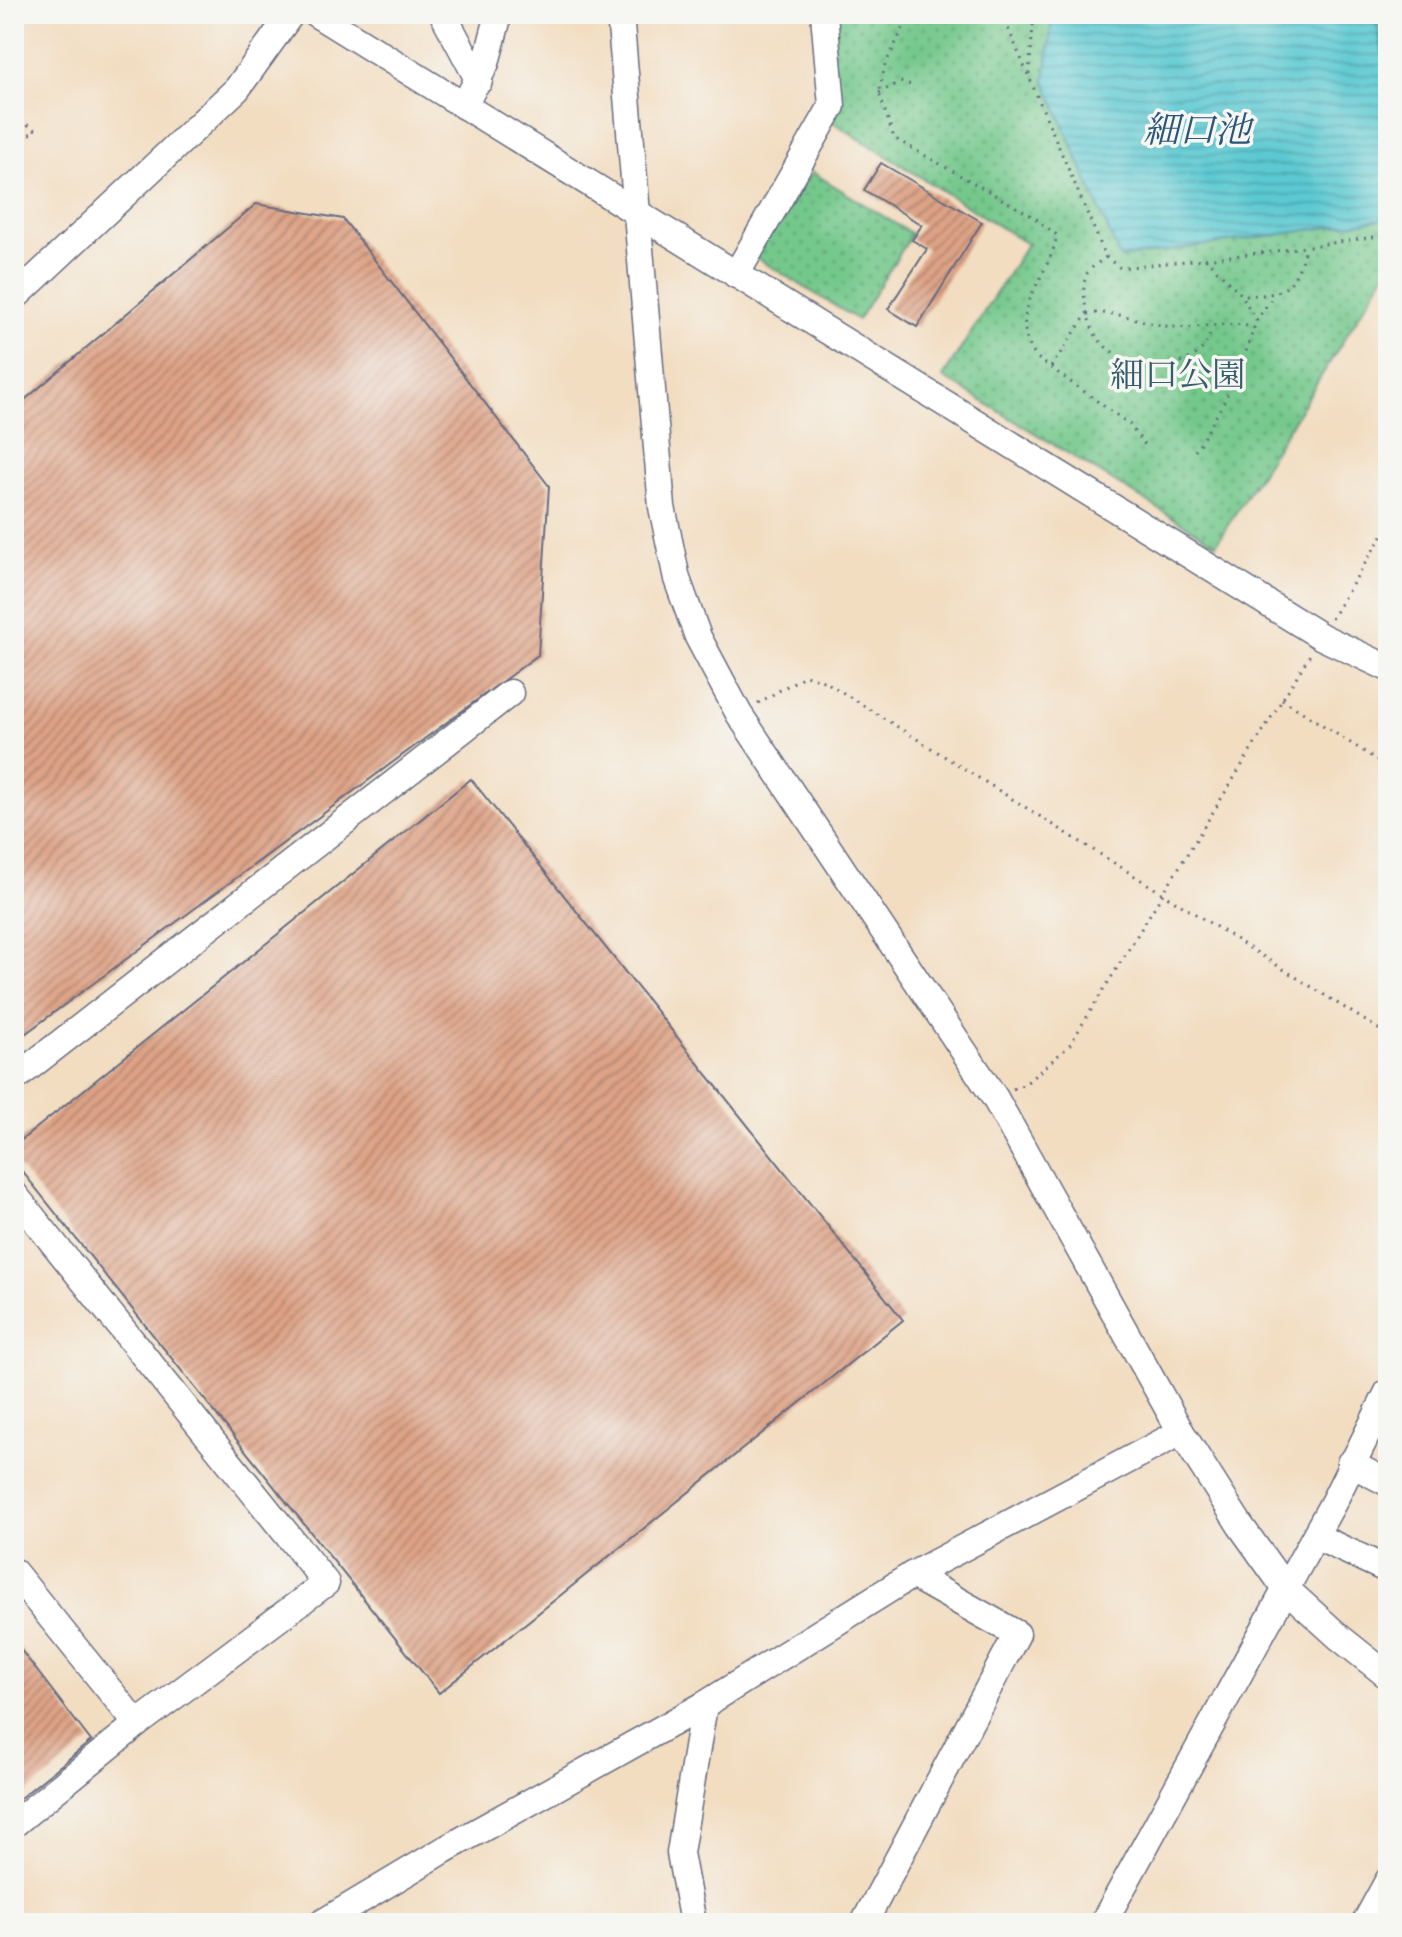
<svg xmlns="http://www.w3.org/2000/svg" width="1402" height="1937" font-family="'IM FELL Double Pica','Noto Serif JP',serif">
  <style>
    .grass { fill: url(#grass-dots); stroke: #487c75; stroke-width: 2 }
    .water { fill: url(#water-rules); stroke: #3c7c98; stroke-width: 2 }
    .building { fill: url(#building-hatch) }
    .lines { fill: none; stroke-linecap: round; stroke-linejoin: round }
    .minor-casing { stroke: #666c81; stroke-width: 29 }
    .path { stroke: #666c81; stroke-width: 3; stroke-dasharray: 2 6; stroke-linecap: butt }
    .minor { stroke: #fff; stroke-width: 26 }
    .labels { text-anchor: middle; stroke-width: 7; stroke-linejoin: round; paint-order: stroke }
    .park-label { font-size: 34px; fill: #365d6c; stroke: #f6f6f2 }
    .water-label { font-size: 36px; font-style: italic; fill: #2b567b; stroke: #f6f6f2 }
  </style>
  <defs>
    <pattern id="grass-dots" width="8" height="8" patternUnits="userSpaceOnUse" patternTransform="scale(2)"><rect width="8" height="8" fill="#74c88c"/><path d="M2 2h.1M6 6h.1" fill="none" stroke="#5ea376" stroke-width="1.8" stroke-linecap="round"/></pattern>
    <pattern id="water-rules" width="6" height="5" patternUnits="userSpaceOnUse" patternTransform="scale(2)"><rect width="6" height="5" fill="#5cc9d2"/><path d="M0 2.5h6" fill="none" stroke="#4ba4ae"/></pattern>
    <pattern id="building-hatch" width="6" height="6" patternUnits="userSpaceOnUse" patternTransform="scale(2)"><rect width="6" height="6" fill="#dea386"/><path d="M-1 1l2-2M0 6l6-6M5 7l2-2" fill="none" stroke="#b38571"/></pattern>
  </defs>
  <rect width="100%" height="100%" fill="#f6f6f2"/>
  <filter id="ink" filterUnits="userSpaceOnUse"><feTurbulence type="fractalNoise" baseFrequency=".0125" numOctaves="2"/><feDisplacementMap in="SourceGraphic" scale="16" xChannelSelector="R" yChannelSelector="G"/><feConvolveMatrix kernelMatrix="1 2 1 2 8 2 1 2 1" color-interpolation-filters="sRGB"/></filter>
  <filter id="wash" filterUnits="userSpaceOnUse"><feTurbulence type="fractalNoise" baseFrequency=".006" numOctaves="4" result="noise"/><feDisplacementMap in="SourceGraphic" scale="32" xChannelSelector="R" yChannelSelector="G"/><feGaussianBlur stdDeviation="1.8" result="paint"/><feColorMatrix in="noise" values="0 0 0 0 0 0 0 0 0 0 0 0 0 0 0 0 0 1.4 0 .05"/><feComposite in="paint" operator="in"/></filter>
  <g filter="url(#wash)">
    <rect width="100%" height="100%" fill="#f2ddc1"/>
    <!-- grass -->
    <g class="grass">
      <path d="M 830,14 L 1053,14 L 1045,81 L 1121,258 L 1388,218 L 1388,269 L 1216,544 L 943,377 L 1027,244 L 831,121 Z"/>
      <path d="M 1375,14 L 1388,14 L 1388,77 Z"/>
      <path d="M 812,172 L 912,234 L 858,320 L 755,257 Z"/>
    </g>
    <!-- water -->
    <path class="water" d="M 1053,14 L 1375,14 L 1388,77 L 1388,218 L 1120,258 L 1045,81 Z"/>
    <g id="blocks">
      <!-- building -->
      <g class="building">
        <path d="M 881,163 L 982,222 L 917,327 L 888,309 L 927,249 L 912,240 L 922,225 L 864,190 Z"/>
        <path d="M 256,204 L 343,219 L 549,486 L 538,655 L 14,1042 L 14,409 Z"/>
        <path d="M 471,779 L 903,1320 L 439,1693 L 14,1161 L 14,1146 Z"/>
        <path d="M 14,1641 L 91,1741 L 14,1803 Z"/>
      </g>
    </g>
  </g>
  <g filter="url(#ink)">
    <use href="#blocks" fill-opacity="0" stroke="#666c81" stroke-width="2"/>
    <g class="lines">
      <!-- minor casing -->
      <g class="minor-casing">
        <g id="minor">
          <path d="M 316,14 L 1322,637 L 1388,668"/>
          <path d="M 443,14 L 479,81"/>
          <path d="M 620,14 L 662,507 L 677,579 L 698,637 L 739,714 L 995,1098 L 1181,1432 L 1240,1525 L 1285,1588 L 1339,1637 L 1388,1676"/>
          <path d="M 464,106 L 486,63 L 499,14"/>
          <path d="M 736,275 L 832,106 L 824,14"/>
          <path d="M 14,298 L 237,89 L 291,14"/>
          <path d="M 14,1079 L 510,693"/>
          <path d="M 14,1194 L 326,1583 L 137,1724 L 14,1824"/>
          <path d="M 1350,1463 L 1388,1483"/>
          <path d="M 1315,1536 L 1388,1570"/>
          <path d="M 14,1572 L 137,1724"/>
          <path d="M 322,1923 L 444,1850 L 704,1705 L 912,1575 L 1181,1432"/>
          <path d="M 693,1923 L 680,1853 L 704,1705"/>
          <path d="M 864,1923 L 1017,1634 L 912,1575"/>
          <path d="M 1103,1923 L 1334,1501 L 1388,1392"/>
          <path d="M 1365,1923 L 1388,1881"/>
        </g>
      </g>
      <!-- path -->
      <g class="path">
        <path d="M 900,14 L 903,26"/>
        <path d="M 910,14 L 885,65 L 879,93 L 894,138 L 1032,216 L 1057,235 C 1049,281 1004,310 1036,357 L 1129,424 L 1145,445"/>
        <path d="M 1002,14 L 1106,257 L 1120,268 L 1269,252 L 1388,235"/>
        <path d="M 1029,74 L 1034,14"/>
        <path d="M 879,93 L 900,82 L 912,85"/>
        <path d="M 14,116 L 36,130 L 14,145"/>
        <path d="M 1106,257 C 1101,261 1091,267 1088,272 C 1082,281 1084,293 1085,303 C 1087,315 1092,333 1101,342 C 1128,373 1205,377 1211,328"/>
        <path d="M 1205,258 L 1242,295 C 1284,297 1295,289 1305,248"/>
        <path d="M 1256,321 L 1272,298"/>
        <path d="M 1051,367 L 1087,314 C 1118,309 1143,324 1173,327 C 1199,330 1231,319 1254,328"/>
        <path d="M 1171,379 L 1172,364"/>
        <path d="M 1195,451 C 1221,411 1243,367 1256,321 L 1242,295"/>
        <path d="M 1331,619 L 1388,526"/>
        <path d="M 1282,699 L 1388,767"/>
        <path d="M 758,703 L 806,675 L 826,682 L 1388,1035"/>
        <path d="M 1013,1089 L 1025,1084 L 1069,1046 L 1311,653"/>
      </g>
      <!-- minor -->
      <use href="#minor" class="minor"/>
    </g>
  </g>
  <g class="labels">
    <!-- park labels -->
    <g class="park-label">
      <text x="1178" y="386">細口公園</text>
    </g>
    <!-- water labels -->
    <g class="water-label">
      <text x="1197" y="142">細口池</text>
    </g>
  </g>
  <!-- margin -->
  <rect width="1402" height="1937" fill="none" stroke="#f6f6f2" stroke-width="48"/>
</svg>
